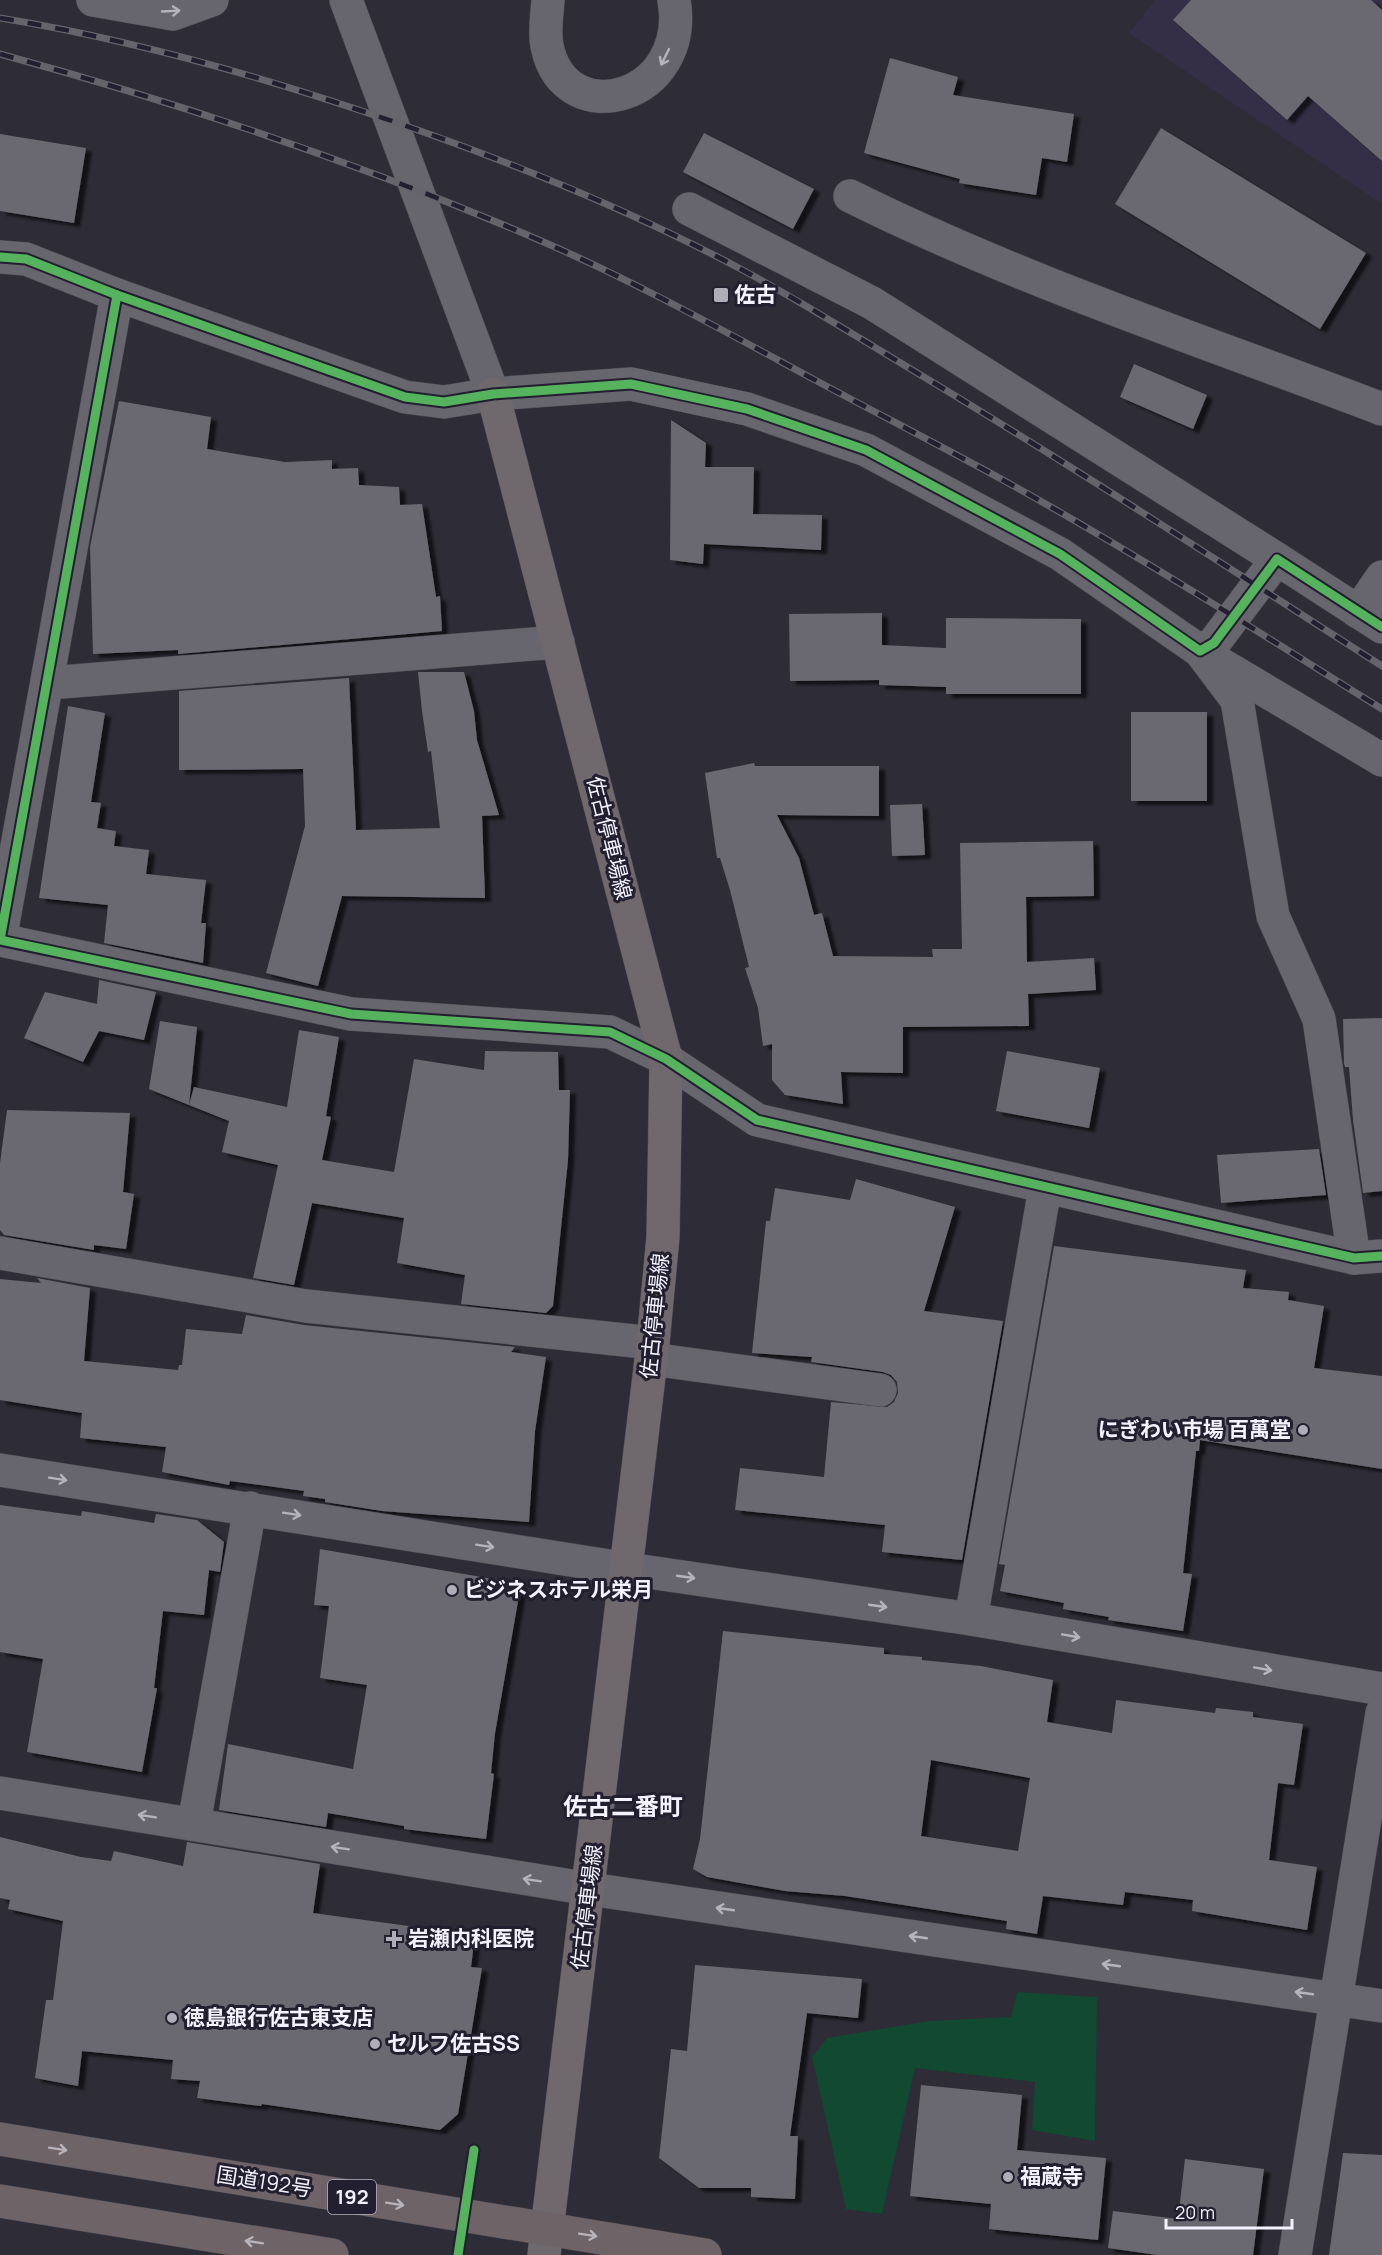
<svg xmlns="http://www.w3.org/2000/svg" width="1382" height="2255" font-family="Manrope,'Noto Sans JP',sans-serif">
  <style>
    .built { fill: #342f46 }
    .green { fill: #114931 }
    .building { fill: #6a6871; fill-rule: evenodd; filter: url(#shadow) }
    .lines { fill: none; stroke-linecap: round; stroke-linejoin: round }
    .minor-casing { stroke: #4b4a53; stroke-width: 34 }
    .major-casing { stroke: #4b4a53; stroke-width: 34 }
    .highway-casing { stroke: #4b4a53; stroke-width: 34 }
    .minor { stroke: #67656d; stroke-width: 33 }
    .major { stroke: #6f686c; stroke-width: 33 }
    .highway { stroke: #6e6367; stroke-width: 33 }
    .rail-casing { stroke: #65636c; stroke-width: 7 }
    .rail { stroke: #221f30; stroke-width: 4.5; stroke-dasharray: 14; stroke-linecap: butt }
    .cycleway-casing { stroke: #221f30; stroke-width: 13 }
    .cycleway { stroke: #56b35d; stroke-width: 9 }
    .oneway { stroke: #b5b3bd }
    .oneway2 { stroke: #b8b2ba }
    .poi-dot { fill: #afadb8; stroke: #221f30; stroke-width: 2 }
    .labels { text-anchor: middle; stroke-width: 6; stroke-linejoin: round; paint-order: stroke }
    .shield { fill: #221f30; stroke: #b5b3c0; stroke-width: 1.5 }
    .shield-label { font-size: 20px; font-weight: bold; fill: #f4f2fe }
    .poi-label { font-size: 21px; font-weight: bold; fill: #f4f2fe; stroke: #221f30; text-anchor: start }
    .street-label { font-size: 21px; fill: #f4f2fe; stroke: #221f30 }
    .quarter-label { font-size: 24px; font-weight: bold; fill: #f4f2fe; stroke: #221f30 }
  </style>
  <defs>
    <filter id="shadow"><feDropShadow dx="6" dy="4" stdDeviation="1.5" flood-color="#0009"/></filter>
  </defs>
  <rect width="100%" height="100%" fill="#2e2c36"/>
  <!-- built -->
  <path class="built" d="M 1155,0 L 1382,0 L 1382,204 L 1129,33 Z"/>
  <!-- green -->
  <path class="green" d="M 1017,1992 L 1097,1997 L 1095,2141 L 1032,2130 L 1035,2082 L 915,2068 L 882,2214 L 846,2209 L 812,2057 L 827,2038 L 929,2021 L 1011,2017 Z"/>
  <!-- building -->
  <g class="building">
    <path d="M 1191,0 L 1371,0 L 1382,10 L 1382,161 L 1308,96 L 1287,120 L 1173,20 Z"/>
    <path d="M 890,58 L 958,77 L 953,95 L 1074,114 L 1067,162 L 1042,158 L 1036,195 L 959,183 L 960,179 L 864,153 Z"/>
    <path d="M 1161,128 L 1366,253 L 1320,329 L 1115,204 Z"/>
    <path d="M 704,133 L 814,189 L 793,229 L 683,172 Z"/>
    <path d="M 0,134 L 86,148 L 74,223 L 0,211 Z"/>
    <path d="M 1134,364 L 1207,395 L 1193,429 L 1120,397 Z"/>
    <path d="M 119,401 L 211,417 L 207,449 L 285,462 L 332,460 L 332,469 L 358,468 L 359,485 L 399,487 L 400,505 L 422,504 L 436,597 L 440,596 L 442,631 L 178,654 L 178,650 L 93,654 L 90,547 Z"/>
    <path d="M 671,420 L 706,443 L 705,467 L 754,467 L 753,514 L 822,515 L 821,550 L 704,544 L 703,564 L 670,560 Z"/>
    <path d="M 882,613 L 882,645 L 946,648 L 946,618 L 1081,619 L 1081,694 L 946,694 L 946,687 L 879,685 L 879,680 L 790,681 L 789,614 Z"/>
    <path d="M 418,672 L 464,672 L 474,711 L 477,740 L 499,815 L 482,816 L 485,898 L 342,896 L 318,986 L 266,973 L 305,826 L 303,769 L 179,770 L 179,691 L 349,678 L 356,830 L 440,828 L 431,751 L 428,752 L 422,711 Z"/>
    <path d="M 68,706 L 105,713 L 91,802 L 101,803 L 97,828 L 116,831 L 114,846 L 149,850 L 146,874 L 206,880 L 201,923 L 206,923 L 203,963 L 104,943 L 108,905 L 39,898 Z"/>
    <rect x="1131" y="712" width="76" height="89"/>
    <path d="M 754,763 L 755,766 L 879,766 L 879,816 L 777,815 L 799,858 L 814,915 L 822,913 L 833,956 L 933,957 L 932,949 L 962,949 L 960,843 L 1093,841 L 1094,896 L 1026,897 L 1027,962 L 1094,958 L 1096,990 L 1028,994 L 1029,1026 L 903,1027 L 903,1073 L 841,1072 L 843,1104 L 785,1095 L 772,1080 L 772,1044 L 763,1046 L 758,1008 L 745,968 L 749,967 L 730,890 L 720,858 L 717,858 L 705,773 Z"/>
    <path d="M 922,804 L 925,855 L 892,856 L 890,805 Z"/>
    <path d="M 99,980 L 156,992 L 144,1040 L 99,1031 L 83,1062 L 24,1038 L 45,992 L 97,1004 Z"/>
    <path d="M 1382,1018 L 1382,1191 L 1363,1193 L 1353,1120 L 1349,1067 L 1345,1067 L 1344,1063 L 1343,1019 Z"/>
    <path d="M 160,1021 L 197,1027 L 189,1105 L 149,1089 Z"/>
    <path d="M 299,1030 L 339,1037 L 326,1116 L 331,1117 L 322,1160 L 394,1172 L 414,1059 L 484,1070 L 485,1051 L 558,1052 L 559,1090 L 570,1090 L 568,1160 L 553,1306 L 546,1313 L 461,1304 L 465,1275 L 397,1263 L 404,1218 L 312,1203 L 294,1285 L 253,1278 L 278,1165 L 222,1152 L 229,1121 L 189,1105 L 194,1087 L 287,1107 Z"/>
    <path d="M 1007,1051 L 1100,1068 L 1089,1128 L 996,1111 Z"/>
    <path d="M 7,1110 L 130,1113 L 123,1192 L 134,1194 L 126,1249 L 94,1245 L 94,1250 L 4,1235 L 0,1230 L 0,1163 Z"/>
    <path d="M 1319,1149 L 1326,1195 L 1221,1203 L 1217,1155 Z"/>
    <path d="M 856,1179 L 955,1207 L 924,1311 L 1003,1321 L 962,1560 L 882,1552 L 885,1525 L 735,1510 L 740,1468 L 824,1477 L 831,1402 L 887,1407 L 894,1402 L 898,1393 L 897,1382 L 891,1375 L 883,1372 L 811,1362 L 812,1357 L 752,1353 L 766,1221 L 770,1221 L 775,1188 L 850,1200 Z"/>
    <path d="M 1054,1246 L 1246,1270 L 1243,1288 L 1289,1292 L 1288,1300 L 1324,1306 L 1314,1368 L 1382,1376 L 1382,1469 L 1200,1440 L 1199,1451 L 1196,1451 L 1183,1573 L 1192,1574 L 1183,1631 L 1108,1620 L 1109,1617 L 1063,1609 L 1064,1603 L 1000,1591 L 1005,1565 L 999,1564 Z"/>
    <path d="M 37,1278 L 90,1288 L 84,1361 L 178,1370 L 179,1365 L 182,1365 L 186,1329 L 242,1334 L 246,1315 L 304,1325 L 515,1347 L 511,1352 L 546,1357 L 535,1431 L 529,1522 L 382,1511 L 325,1502 L 325,1499 L 303,1496 L 304,1491 L 230,1481 L 229,1485 L 162,1472 L 166,1447 L 80,1438 L 82,1413 L 0,1400 L 0,1279 L 41,1283 Z"/>
    <path d="M 0,1505 L 81,1516 L 82,1511 L 154,1523 L 156,1514 L 197,1520 L 224,1542 L 220,1572 L 209,1570 L 204,1615 L 163,1611 L 154,1688 L 157,1688 L 142,1772 L 27,1752 L 43,1659 L 0,1652 Z"/>
    <path d="M 320,1549 L 521,1584 L 495,1733 L 491,1773 L 494,1774 L 486,1839 L 404,1829 L 404,1826 L 328,1813 L 326,1827 L 219,1810 L 228,1744 L 353,1769 L 367,1685 L 320,1678 L 329,1606 L 314,1605 Z"/>
    <path d="M 723,1631 L 884,1648 L 884,1654 L 922,1657 L 922,1660 L 981,1666 L 1053,1680 L 1047,1722 L 1112,1733 L 1116,1700 L 1215,1713 L 1216,1708 L 1253,1712 L 1253,1717 L 1303,1724 L 1294,1785 L 1278,1783 L 1269,1860 L 1317,1867 L 1307,1930 L 1192,1911 L 1193,1900 L 1125,1892 L 1123,1905 L 1043,1896 L 1037,1934 L 1006,1929 L 1007,1921 L 845,1896 L 785,1891 L 707,1877 L 693,1869 L 700,1839 ZM 931,1760 L 1030,1778 L 1018,1851 L 921,1836 Z"/>
    <path d="M 0,1837 L 81,1857 L 111,1861 L 114,1851 L 183,1866 L 187,1842 L 320,1864 L 313,1913 L 475,1935 L 471,1967 L 482,1968 L 458,2114 L 440,2130 L 262,2104 L 261,2106 L 197,2098 L 200,2081 L 171,2079 L 173,2060 L 82,2051 L 78,2086 L 35,2078 L 46,2000 L 53,2000 L 63,1921 L 8,1909 L 10,1900 L 0,1898 Z"/>
    <path d="M 695,1965 L 862,1979 L 858,2018 L 807,2013 L 790,2136 L 798,2136 L 795,2199 L 751,2197 L 751,2188 L 699,2188 L 659,2158 L 671,2049 L 687,2051 Z"/>
    <path d="M 921,2085 L 1022,2095 L 1017,2150 L 1106,2158 L 1098,2240 L 989,2229 L 991,2204 L 910,2196 Z"/>
    <path d="M 1343,2153 L 1382,2155 L 1382,2255 L 1329,2255 Z"/>
    <path d="M 1185,2159 L 1264,2169 L 1253,2255 L 1157,2255 L 1108,2248 L 1113,2211 L 1178,2219 Z"/>
  </g>
  <g class="lines">
    <!-- minor casing -->
    <g class="minor-casing">
      <g id="minor">
        <path d="M 93,0 L 173,14 L 212,0"/>
        <path d="M 346,0 L 493,394"/>
        <path d="M 548,0 C 547,15 544,32 547,46 C 565,134 691,99 674,0"/>
        <path d="M 850,196 C 1021,281 1204,341 1382,409"/>
        <path d="M 689,209 L 872,303 L 1277,559"/>
        <path d="M 0,257 L 26,259 L 117,295 L 405,397 L 444,402 L 493,394 L 631,384 L 747,409 L 866,450 L 1060,554 L 1200,651 L 1214,643 L 1277,559 L 1382,627"/>
        <path d="M 117,295 L 0,940 L 351,1014 L 610,1032 L 666,1059 L 757,1120 L 1354,1258 L 1382,1256"/>
        <path d="M 1358,612 L 1382,577"/>
        <path d="M 1200,651 L 1237,700 L 1273,916 L 1319,1019 L 1354,1258"/>
        <path d="M 1214,660 L 1382,760"/>
        <path d="M 49,683 L 558,642"/>
        <path d="M 0,1253 L 306,1306 L 653,1343"/>
        <path d="M 651,1359 L 880,1390"/>
        <path d="M 0,1470 L 628,1569 L 971,1619 L 1382,1689"/>
        <path d="M 971,1619 L 1045,1188"/>
        <path d="M 0,1793 L 590,1889 L 1382,2006"/>
        <path d="M 194,1823 L 250,1508"/>
        <path d="M 1295,2255 L 1382,1713"/>
      </g>
    </g>
    <!-- major casing -->
    <g class="major-casing">
      <path id="major" d="M 493,394 L 666,1059 L 663,1237 L 653,1343 L 544,2255"/>
    </g>
    <!-- highway casing -->
    <g class="highway-casing">
      <g id="highway">
        <path d="M 0,2139 L 705,2255"/>
        <path d="M 0,2201 L 332,2255"/>
      </g>
    </g>
    <!-- minor -->
    <use href="#minor" class="minor"/>
    <!-- major -->
    <use href="#major" class="major"/>
    <!-- highway -->
    <use href="#highway" class="highway"/>
    <!-- rail casing -->
    <g class="rail-casing">
      <g id="rail">
        <path d="M 0,18 C 122,38 242,71 359,110 C 489,153 616,203 737,267 C 801,301 862,340 924,377 C 1079,470 1230,569 1382,666"/>
        <path d="M 0,54 C 183,104 365,165 539,240 C 634,281 724,331 815,380 C 880,415 947,449 1012,485 C 1138,555 1260,633 1382,709"/>
      </g>
    </g>
    <!-- rail -->
    <use href="#rail" class="rail"/>
    <!-- cycleway casing -->
    <g class="cycleway-casing">
      <g id="cycleway">
        <path d="M 0,257 L 26,259 L 117,295 L 405,397 L 444,402 L 493,394 L 631,384 L 747,409 L 866,450 L 1060,554 L 1200,651 L 1214,643 L 1277,559 L 1382,627"/>
        <path d="M 117,295 L 0,940 L 351,1014 L 610,1032 L 666,1059 L 757,1120 L 1354,1258 L 1382,1256"/>
        <path d="M 458,2255 L 474,2150"/>
      </g>
    </g>
    <!-- cycleway -->
    <use href="#cycleway" class="cycleway"/>
  </g>
  <!-- one-way arrows -->
  <defs><path id="oneway-shaft" d="M-6 0H5M1.5-3L5.5 0L1.5 3" fill="none" stroke-width="1.6" stroke-linecap="round" stroke-linejoin="round" transform="scale(1.5)"/></defs>
  <g class="oneway">
    <use href="#oneway-shaft" transform="translate(171 11) rotate(-3)"/>
    <use href="#oneway-shaft" transform="translate(665 57) rotate(116)"/>
    <use href="#oneway-shaft" transform="translate(58 1479) rotate(9)"/>
    <use href="#oneway-shaft" transform="translate(292 1514) rotate(9)"/>
    <use href="#oneway-shaft" transform="translate(485 1546) rotate(9)"/>
    <use href="#oneway-shaft" transform="translate(686 1577) rotate(8)"/>
    <use href="#oneway-shaft" transform="translate(878 1606) rotate(8)"/>
    <use href="#oneway-shaft" transform="translate(1071 1636) rotate(10)"/>
    <use href="#oneway-shaft" transform="translate(1263 1669) rotate(10)"/>
    <use href="#oneway-shaft" transform="translate(147 1816) rotate(-171)"/>
    <use href="#oneway-shaft" transform="translate(340 1848) rotate(-171)"/>
    <use href="#oneway-shaft" transform="translate(532 1880) rotate(-171)"/>
    <use href="#oneway-shaft" transform="translate(725 1909) rotate(-172)"/>
    <use href="#oneway-shaft" transform="translate(918 1937) rotate(-172)"/>
    <use href="#oneway-shaft" transform="translate(1111 1965) rotate(-172)"/>
    <use href="#oneway-shaft" transform="translate(1304 1993) rotate(-172)"/>
  </g>
  <g class="oneway2">
    <use href="#oneway-shaft" transform="translate(58 2149) rotate(9)"/>
    <use href="#oneway-shaft" transform="translate(395 2204) rotate(9)"/>
    <use href="#oneway-shaft" transform="translate(588 2235) rotate(9)"/>
    <use href="#oneway-shaft" transform="translate(254 2242) rotate(-171)"/>
  </g>
  <!-- markers -->
  <g class="poi-dot">
    <rect x="713" y="287" width="16" height="16" rx="3"/>
    <circle cx="1303" cy="1430" r="6"/>
    <circle cx="452" cy="1590" r="6"/>
    <path d="M391 1930h6v6h6v6h-6v6h-6v-6h-6v-6h6z"/>
    <circle cx="172" cy="2018" r="6"/>
    <circle cx="375" cy="2044" r="6"/>
    <circle cx="1008" cy="2177" r="6"/>
  </g>
  <g class="labels">
    <!-- shield labels -->
    <rect class="shield" x="328" y="2180" width="48" height="34" rx="4.5"/>
    <g class="shield-label">
      <text x="352" y="2204">192</text>
    </g>
    <!-- poi labels -->
    <g class="poi-label">
      <text x="734" y="302">佐古</text>
      <text x="1291" y="1437" text-anchor="end">にぎわい市場 百萬堂</text>
      <text x="464" y="1597">ビジネスホテル栄月</text>
      <text x="408" y="1946">岩瀬内科医院</text>
      <text x="184" y="2025">徳島銀行佐古東支店</text>
      <text x="387" y="2051">セルフ佐古SS</text>
      <text x="1020" y="2184">福蔵寺</text>
    </g>
    <!-- street labels -->
    <g class="street-label">
      <text transform="translate(609 838) rotate(76)" y="7">佐古停車場線</text>
      <text transform="translate(655 1316) rotate(-84)" y="7">佐古停車場線</text>
      <text transform="translate(587 1907) rotate(-83)" y="7">佐古停車場線</text>
      <text transform="translate(264 2182) rotate(9)" y="7">国道192号</text>
    </g>
    <!-- quarter labels -->
    <g class="quarter-label">
      <text x="623" y="1815">佐古二番町</text>
    </g>
  </g>
  <!-- scale -->
  <path d="M1166 2219v9h126v-9" fill="none" stroke="#f4f2fe" stroke-width="3"/>
  <text x="1175" y="2219" font-size="18" fill="#f4f2fe" stroke="#221f30" stroke-width="4.5" paint-order="stroke">20 m</text>
</svg>
